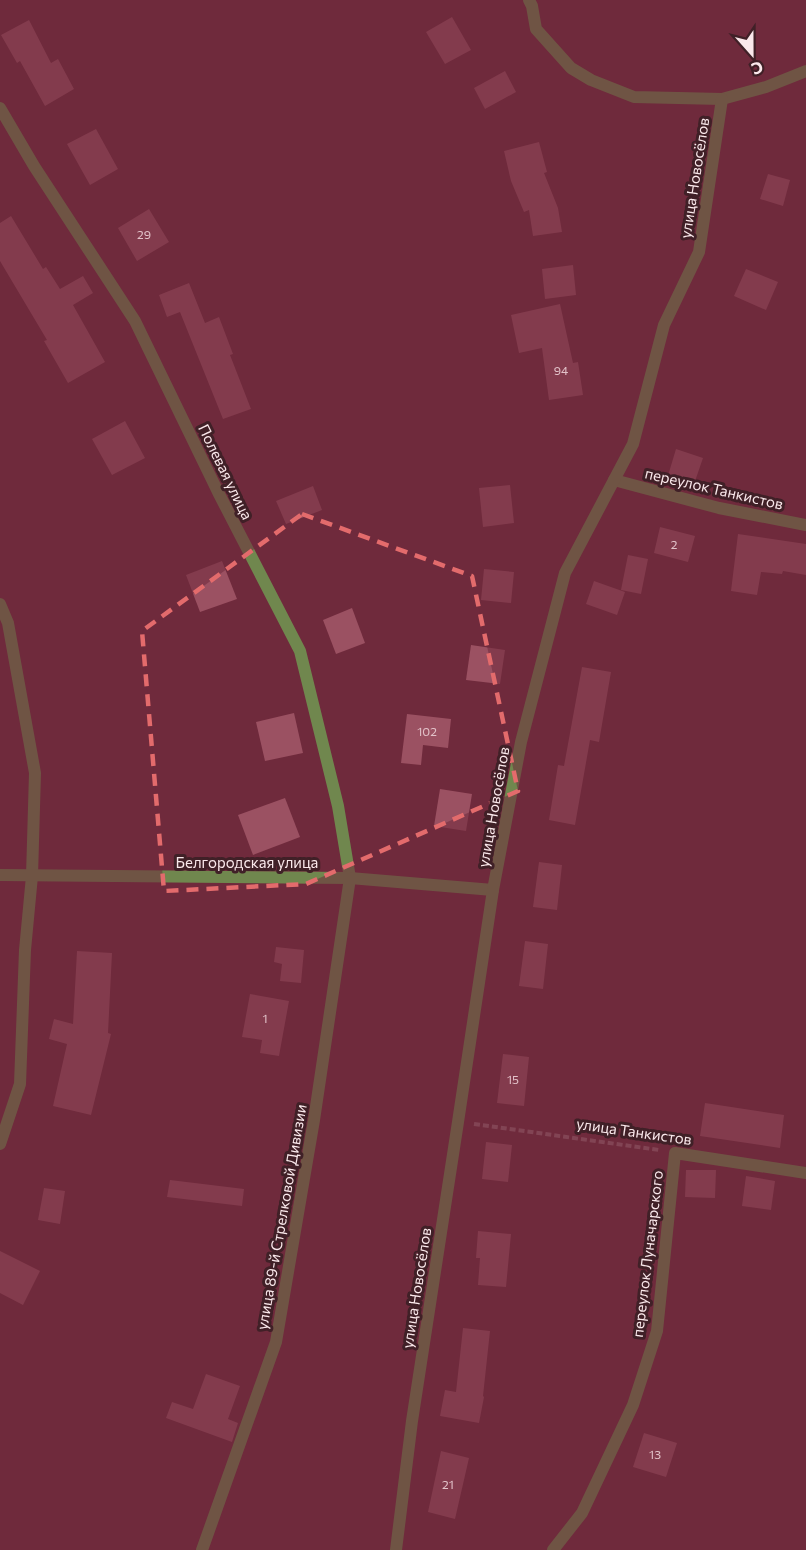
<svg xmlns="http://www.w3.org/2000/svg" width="806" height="1550" font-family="Commissioner,sans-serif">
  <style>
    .building { fill: #9b5162 }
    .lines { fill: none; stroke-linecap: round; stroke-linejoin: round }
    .path { stroke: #9a6572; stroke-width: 4; stroke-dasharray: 6 3; stroke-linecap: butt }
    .minor { stroke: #70874e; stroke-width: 12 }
    .marked { fill: none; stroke: #e36b6c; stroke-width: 4.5; stroke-dasharray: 12 8; stroke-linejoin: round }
    .labels { text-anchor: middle; stroke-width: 6; stroke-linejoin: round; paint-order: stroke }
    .number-label { font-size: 12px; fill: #e2c2c9 }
    .street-label { font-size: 15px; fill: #fae8eb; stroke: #402027 }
  </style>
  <rect width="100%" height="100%" fill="#6f2a3c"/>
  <!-- building -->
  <g class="building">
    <path d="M 452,17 L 471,50 L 445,64 L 426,32 Z"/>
    <path d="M 29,20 L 51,63 L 58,59 L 74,89 L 45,106 L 20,61 L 17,63 L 1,35 Z"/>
    <path d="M 505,71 L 516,92 L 485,109 L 474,88 Z"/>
    <path d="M 96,129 L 118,169 L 90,185 L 67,144 Z"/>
    <path d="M 539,142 L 547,172 L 544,173 L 558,208 L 562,232 L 533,236 L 529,210 L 524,212 L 511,181 L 504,151 Z"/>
    <path d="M 768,174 L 790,180 L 783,206 L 760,199 Z"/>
    <path d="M 149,209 L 169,242 L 137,261 L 118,228 Z"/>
    <path d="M 11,216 L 43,269 L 46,267 L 60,289 L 83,276 L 93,293 L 73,305 L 105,362 L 68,383 L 44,341 L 47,340 L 0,261 L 0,223 Z"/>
    <path d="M 573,265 L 576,295 L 545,299 L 542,269 Z"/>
    <path d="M 746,269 L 778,282 L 766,310 L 734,296 Z"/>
    <path d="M 189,283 L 205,323 L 219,317 L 233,354 L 230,355 L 251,409 L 223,419 L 180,312 L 167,317 L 159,295 Z"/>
    <path d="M 560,304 L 573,363 L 578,362 L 583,395 L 549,400 L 542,348 L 519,353 L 511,315 Z"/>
    <path d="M 125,421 L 145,458 L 112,475 L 92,439 Z"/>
    <path d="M 676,449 L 703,458 L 693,487 L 667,479 Z"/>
    <path d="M 510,485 L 514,523 L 483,527 L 479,488 Z"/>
    <path d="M 313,486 L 322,510 L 286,524 L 276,501 Z"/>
    <path d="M 660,527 L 695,536 L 688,562 L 654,553 Z"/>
    <path d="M 738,534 L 806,544 L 806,575 L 783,571 L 782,574 L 761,572 L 757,595 L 731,591 Z"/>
    <path d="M 628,555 L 648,559 L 641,594 L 621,590 Z"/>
    <path d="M 222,561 L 237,599 L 200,612 L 186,575 Z"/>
    <path d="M 484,569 L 514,572 L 511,603 L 481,600 Z"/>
    <path d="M 594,581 L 625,592 L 617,615 L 586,604 Z"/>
    <path d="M 352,608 L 365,643 L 336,654 L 323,620 Z"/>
    <path d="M 471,645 L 505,650 L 500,684 L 466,680 Z"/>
    <path d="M 582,667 L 611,672 L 599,742 L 590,740 L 575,825 L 549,820 L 558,765 L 564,766 Z"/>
    <path d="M 294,713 L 303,753 L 265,761 L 256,722 Z"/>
    <path d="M 407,714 L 451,719 L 448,748 L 423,745 L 421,765 L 401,763 Z"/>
    <path d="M 440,789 L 472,794 L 466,831 L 434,826 Z"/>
    <path d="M 285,798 L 300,837 L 253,855 L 238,815 Z"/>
    <path d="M 539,862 L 562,865 L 557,910 L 533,907 Z"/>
    <path d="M 525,941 L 548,944 L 543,989 L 519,986 Z"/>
    <path d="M 276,947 L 304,950 L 301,983 L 280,981 L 282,964 L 274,962 Z"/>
    <path d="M 77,951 L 112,953 L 108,1033 L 111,1034 L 91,1115 L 53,1106 L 67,1044 L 49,1039 L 54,1019 L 73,1024 Z"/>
    <path d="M 250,994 L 289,1001 L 279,1056 L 260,1053 L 262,1040 L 242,1037 Z"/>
    <path d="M 503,1054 L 529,1057 L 524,1106 L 497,1103 Z"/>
    <path d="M 705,1103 L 784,1115 L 780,1148 L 700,1136 Z"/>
    <path d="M 486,1142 L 512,1145 L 508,1182 L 482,1179 Z"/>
    <path d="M 686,1170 L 716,1170 L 715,1198 L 685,1197 Z"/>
    <path d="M 746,1176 L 775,1181 L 771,1210 L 742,1206 Z"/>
    <path d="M 170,1180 L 244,1189 L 242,1206 L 167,1197 Z"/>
    <path d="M 44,1188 L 65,1191 L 60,1224 L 38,1220 Z"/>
    <path d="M 478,1231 L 511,1234 L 506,1287 L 478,1285 L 480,1258 L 476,1258 Z"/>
    <path d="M 0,1251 L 40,1271 L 23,1305 L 0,1293 Z"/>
    <path d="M 463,1328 L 490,1331 L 483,1396 L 484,1397 L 479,1423 L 440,1416 L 445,1390 L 456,1392 Z"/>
    <path d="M 206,1374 L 240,1386 L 228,1419 L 238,1423 L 232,1442 L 166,1418 L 172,1402 L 193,1409 Z"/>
    <path d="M 644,1433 L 677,1443 L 666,1477 L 633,1467 Z"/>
    <path d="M 441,1451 L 469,1458 L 455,1519 L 428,1512 Z"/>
  </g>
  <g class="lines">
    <!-- path -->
    <path class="path" d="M 474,1124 L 659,1150"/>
    <!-- minor -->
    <g class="minor">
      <path d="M 529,0 L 532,6 L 536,29 L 571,68 L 591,80 L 634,97 L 722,99 L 766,87 L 806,71"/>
      <path d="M 0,108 L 34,166 L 135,321 L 218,492 L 300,651 L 338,806 L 350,878 L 314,1120 L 276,1342 L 202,1550"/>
      <path d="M 614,480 L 719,508 L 806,525"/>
      <path d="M 0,604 L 8,623 L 35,773 L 32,876 L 25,950 L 20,1084 L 0,1144"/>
      <path d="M 0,875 L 350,878 L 493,890"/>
      <path d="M 396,1550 L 412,1421 L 458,1122 L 493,890 L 521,742 L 565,573 L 633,444 L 664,325 L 699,252 L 722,99"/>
      <path d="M 553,1550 L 582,1513 L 633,1405 L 657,1331 L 675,1153 L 806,1173"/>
    </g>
  </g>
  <!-- marked area -->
  <path d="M0 0H806V1550H0ZM 302,514 L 472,576 L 518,791 L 306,884 L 164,891 L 142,631 Z" fill="#6f2a3c" fill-opacity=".55" fill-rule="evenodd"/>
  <path class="marked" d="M 302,514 L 472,576 L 518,791 L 306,884 L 164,891 L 142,631 Z"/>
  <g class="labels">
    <!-- number labels -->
    <g class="number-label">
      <text x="144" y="239">29</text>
      <text x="561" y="375">94</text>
      <text x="674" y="549">2</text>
      <text x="427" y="736">102</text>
      <text x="265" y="1023">1</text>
      <text x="513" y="1084">15</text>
      <text x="655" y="1459">13</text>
      <text x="448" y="1489">21</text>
    </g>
    <!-- street labels -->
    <g class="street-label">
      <text transform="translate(695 178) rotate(-81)" y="5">улица Новосёлов</text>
      <text transform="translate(225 472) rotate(64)" y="5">Полевая улица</text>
      <text transform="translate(714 489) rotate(13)" y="5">переулок Танкистов</text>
      <text transform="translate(494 807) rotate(-80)" y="5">улица Новосёлов</text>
      <text x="247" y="868">Белгородская улица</text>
      <text transform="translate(634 1132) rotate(8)" y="5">улица Танкистов</text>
      <text transform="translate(282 1217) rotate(-80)" y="5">улица 89-й Стрелковой Дивизии</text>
      <text transform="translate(648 1254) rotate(-83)" y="5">переулок Луначарского</text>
      <text transform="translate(417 1288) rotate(-81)" y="5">улица Новосёлов</text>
    </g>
  </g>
  <!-- north arrow -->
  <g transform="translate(752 54) rotate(159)" stroke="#402027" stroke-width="4.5" paint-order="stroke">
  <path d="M0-4.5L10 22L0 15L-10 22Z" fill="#fae8eb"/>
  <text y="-9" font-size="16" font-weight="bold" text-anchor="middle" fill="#fae8eb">С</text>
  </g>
</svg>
